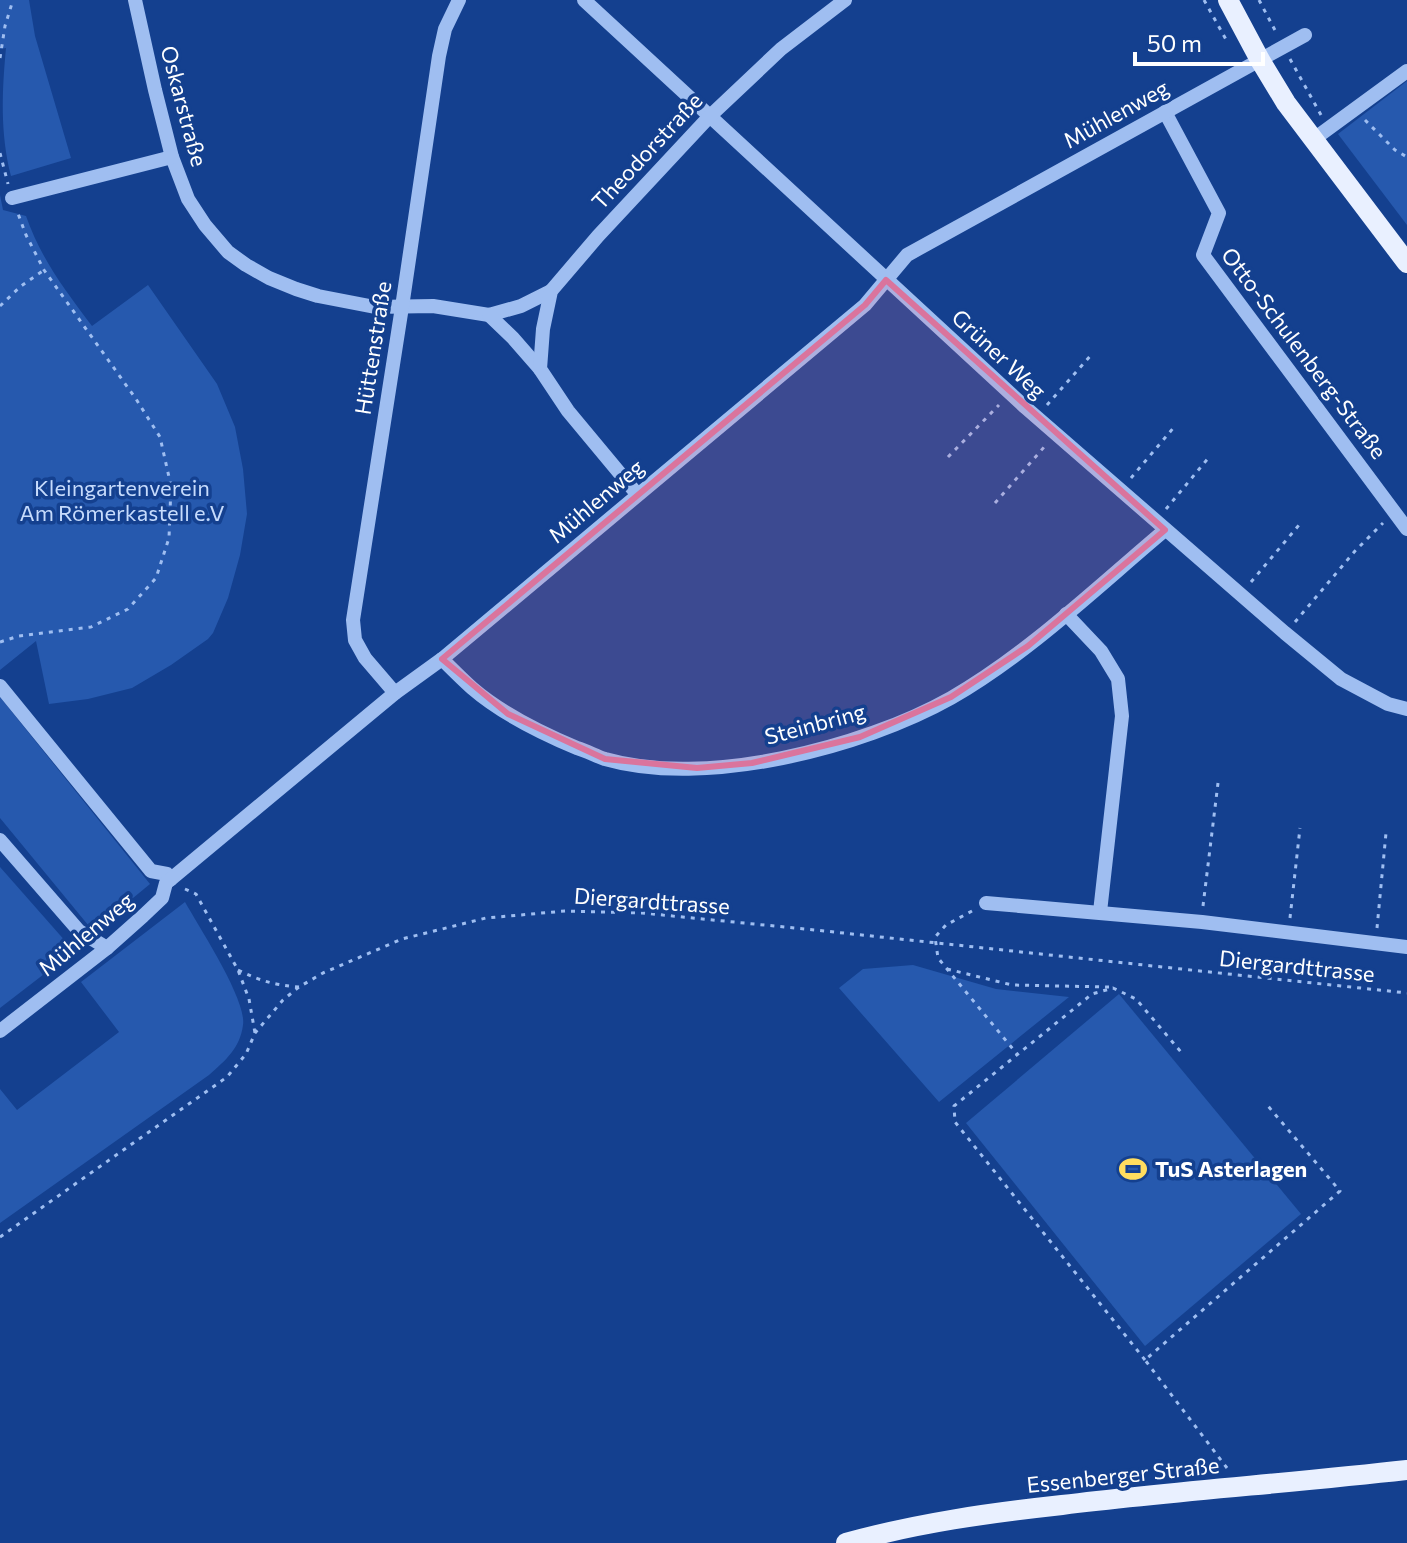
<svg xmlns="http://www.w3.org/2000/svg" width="1407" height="1543" font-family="Commissioner,sans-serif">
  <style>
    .green { fill: #2659ae }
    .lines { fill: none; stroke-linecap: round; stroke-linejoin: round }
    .path { stroke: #9fbef1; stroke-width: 3; stroke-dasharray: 4 6; stroke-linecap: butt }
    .minor { stroke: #9fbef1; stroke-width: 14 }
    .major { stroke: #e9f0ff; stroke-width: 20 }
    .marked { fill: #da749d; fill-opacity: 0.2; stroke: #da749d; stroke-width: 6; stroke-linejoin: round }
    .labels { text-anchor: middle; stroke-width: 7; stroke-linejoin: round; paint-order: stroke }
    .street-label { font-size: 22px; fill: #fff; stroke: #14408f }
    .park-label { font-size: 22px; fill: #c6dbfc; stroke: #14408f }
    .poi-label { font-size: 22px; font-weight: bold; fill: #fff; stroke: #14408f; text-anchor: start }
  </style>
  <rect width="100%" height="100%" fill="#14408f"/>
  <!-- green -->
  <g class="green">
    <path d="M 0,0 L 29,0 L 35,36 L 71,158 L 11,176 C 0,133 2,91 6,48 L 0,49 Z"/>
    <path d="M 1407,81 L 1407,225 L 1338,134 Z"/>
    <path d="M 0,195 L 3,210 L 26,216 C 41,259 65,290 92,326 L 148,285 L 217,384 L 235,427 L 243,469 L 247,514 L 240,555 L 228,598 L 213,633 L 208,639 L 171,665 L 132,688 L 88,699 L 49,704 L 36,641 L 0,670 Z"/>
    <path d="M 0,697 L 150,884 L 93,931 L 0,818 Z"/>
    <path d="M 0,867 L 74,951 L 0,1008 Z"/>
    <path d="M 185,902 C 199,927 247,1000 243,1025 C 240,1048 226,1060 209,1075 L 0,1223 L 0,1089 L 17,1110 L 119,1032 L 81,982 Z"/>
    <path d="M 913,965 L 996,989 L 1069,997 L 939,1102 L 839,988 L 863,969 Z"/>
    <path d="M 1119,994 L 1301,1214 L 1145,1346 L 966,1123 Z"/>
  </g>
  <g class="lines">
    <!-- path -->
    <g class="path">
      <path d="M 1204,0 L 1228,43"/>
      <path d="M 1259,0 L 1277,34"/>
      <path d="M 0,58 L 5,26 L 13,0"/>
      <path d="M 1290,59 L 1321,115"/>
      <path d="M 1365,120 L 1395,150 L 1407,157"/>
      <path d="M 0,153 L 8,184"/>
      <path d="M 0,306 L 21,286 L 44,270"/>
      <path d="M 1047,405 L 1092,354"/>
      <path d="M 948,457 L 999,405"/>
      <path d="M 1131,478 L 1175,426"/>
      <path d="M 995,503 L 1045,446"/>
      <path d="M 1166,509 L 1210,456"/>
      <path d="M 1251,582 L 1299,525"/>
      <path d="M 1295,622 L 1355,551 L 1383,523"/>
      <path d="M 0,642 L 19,636 L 91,627 L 128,609 L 156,578 L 169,538 L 171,486 L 160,437 L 136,399 L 44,270 L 26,235 L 17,211"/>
      <path d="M 185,889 L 196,894 L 238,970 L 249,999 L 255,1033"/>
      <path d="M 1203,906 L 1218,783"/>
      <path d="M 972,911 L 946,925 L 935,937 L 938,958 L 1017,1054"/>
      <path d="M 1290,918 L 1300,828"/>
      <path d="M 1377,928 L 1386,833"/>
      <path d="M 947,969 L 1012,985 L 1109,987"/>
      <path d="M 238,970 C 260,981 275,985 299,987"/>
      <path d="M 0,1237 L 227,1077 L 246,1054 L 255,1033 L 283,1000 L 299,987 L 323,973 L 402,939 L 486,918 L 565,911 L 642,913 L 815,930 L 1407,993"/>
      <path d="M 1145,1360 L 955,1122 L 954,1106 L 1092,994 L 1113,988 L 1136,999 L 1181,1052"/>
      <path d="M 1227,1468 L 1145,1360 L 1340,1191 L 1268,1106"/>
    </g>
    <!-- minor -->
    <g class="minor">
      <path d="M 135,0 L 155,90 L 172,157 L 188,199 L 205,225 L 228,252 L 246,265 L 269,278 L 296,289 L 318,296 L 375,307 L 433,306 L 489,315 L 521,306 L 551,291"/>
      <path d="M 584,0 L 1025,407 L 1285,633 L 1341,679 L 1388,704 L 1407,709"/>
      <path d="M 1165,112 L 1219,213 L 1203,255 L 1407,529"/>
      <path d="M 1314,139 L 1407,71"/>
      <path d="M 12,198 L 172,157"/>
      <path d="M 489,315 L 513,338 L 540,369"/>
      <path d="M 637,494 L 568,411 L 540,369 L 543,329 L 551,291 L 598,236 L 709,117 L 781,49 L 845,0"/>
      <path d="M 1066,614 L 1101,651 L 1118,679 L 1122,716 L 1100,912"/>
      <path d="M 442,659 C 452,669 462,679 472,688 C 502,714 541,733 577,748 C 587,751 596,756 605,759 C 705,788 862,748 951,698 C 1029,653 1096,588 1165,530"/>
      <path d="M 0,686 L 151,871 L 167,874 L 171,879"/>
      <path d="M 395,693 L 365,658 L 355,640 L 353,620 L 402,307 L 439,56 L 445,29 L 459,0"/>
      <path d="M 0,840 L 79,931 L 107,948"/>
      <path d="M 986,903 L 1202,922 L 1407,947"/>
      <path d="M 0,1031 L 107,948 L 143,916 L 162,898 L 166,883 L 171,879 L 395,693 L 442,659 L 865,305 L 907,255 L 1305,35"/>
    </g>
    <!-- major -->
    <g class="major">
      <path d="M 1228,0 L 1260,60 L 1286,103 L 1407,263"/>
      <path d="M 846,1543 C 917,1523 989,1513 1062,1505 C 1177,1491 1292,1483 1407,1470"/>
    </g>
  </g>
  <!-- marked area -->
  <path class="marked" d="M 886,280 L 1165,530 L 1028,646 L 951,697 L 860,737 L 752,763 L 697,768 L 605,759 L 508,714 L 442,659 L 865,305 Z"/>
  <!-- icons -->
  <defs>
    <g id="stadium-bare" transform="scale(2.16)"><path d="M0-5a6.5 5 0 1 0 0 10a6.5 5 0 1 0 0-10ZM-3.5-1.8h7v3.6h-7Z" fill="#ffdd5f" stroke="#14408f" stroke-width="2.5" paint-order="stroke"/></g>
  </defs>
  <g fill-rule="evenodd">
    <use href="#stadium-bare" x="1133" y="1169"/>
  </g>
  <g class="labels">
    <!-- street labels -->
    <g class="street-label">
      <text transform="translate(184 106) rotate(75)" y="8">Oskarstraße</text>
      <text transform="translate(1116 114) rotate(-29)" y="8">Mühlenweg</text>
      <text transform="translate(647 151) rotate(-47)" y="8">Theodorstraße</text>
      <text transform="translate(373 348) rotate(-81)" y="8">Hüttenstraße</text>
      <text transform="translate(1304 353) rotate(53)" y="8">Otto-Schulenberg-Straße</text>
      <text transform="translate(999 354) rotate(43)" y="8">Grüner Weg</text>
      <text transform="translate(596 501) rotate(-40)" y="8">Mühlenweg</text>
      <text transform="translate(815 724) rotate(-15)" y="8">Steinbring</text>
      <text transform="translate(652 901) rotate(4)" y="8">Diergardttrasse</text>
      <text transform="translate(86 934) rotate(-40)" y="8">Mühlenweg</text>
      <text transform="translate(1297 966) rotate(6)" y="8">Diergardttrasse</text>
      <text transform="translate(1123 1475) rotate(-6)" y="8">Essenberger Straße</text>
    </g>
    <!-- park labels -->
    <g class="park-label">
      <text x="122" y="496">Kleingartenverein<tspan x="122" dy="25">Am Römerkastell e.V</tspan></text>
    </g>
    <!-- poi labels -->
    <g class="poi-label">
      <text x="1155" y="1177">TuS Asterlagen</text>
    </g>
  </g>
  <!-- scale -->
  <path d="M1135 52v12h128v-12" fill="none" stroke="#ffffff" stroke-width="4"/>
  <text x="1147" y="52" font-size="24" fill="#ffffff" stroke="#14408f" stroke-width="6" paint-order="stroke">50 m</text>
</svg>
